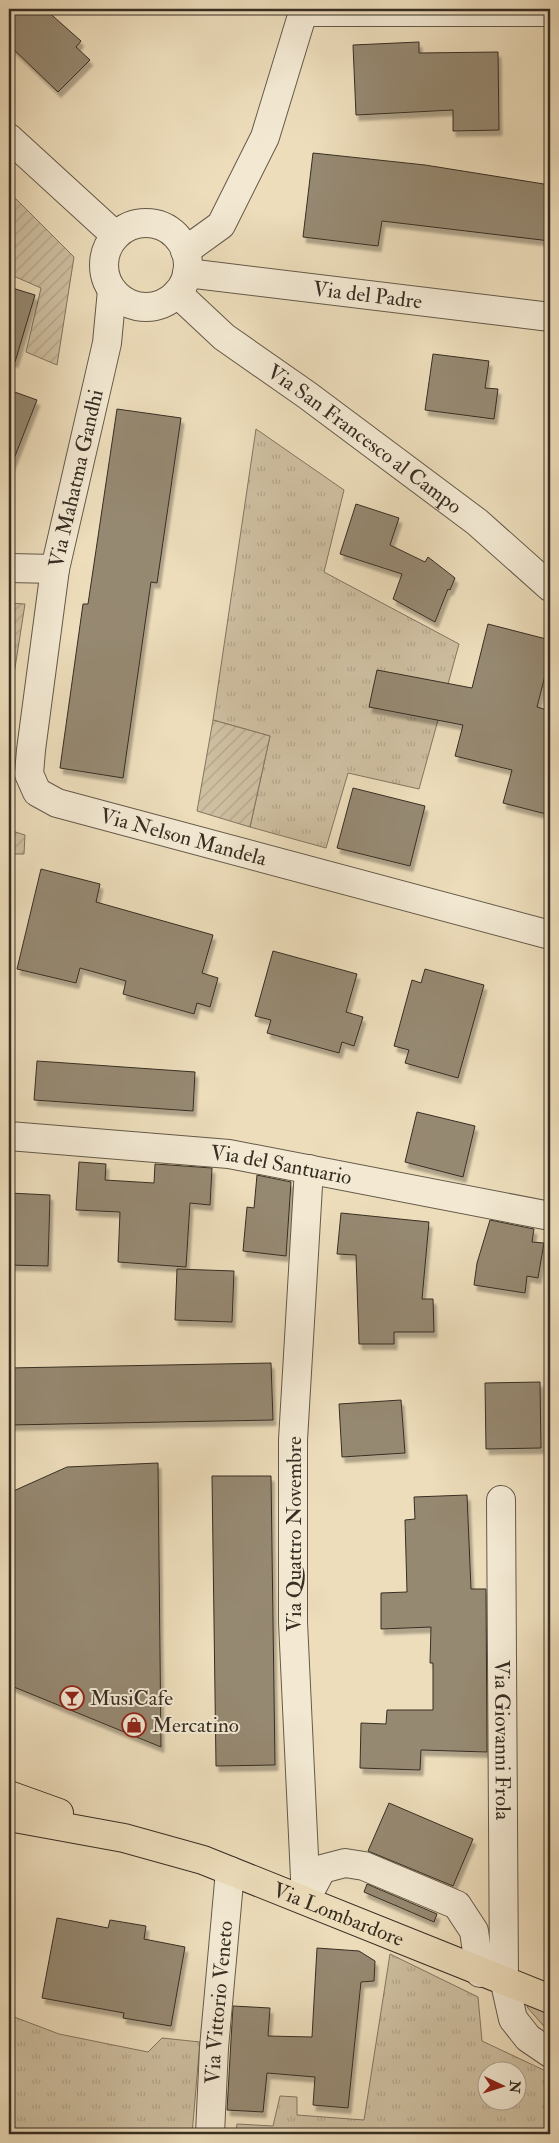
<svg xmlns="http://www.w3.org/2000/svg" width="559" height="2143" font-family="'IM FELL Double Pica',serif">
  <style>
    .grass { fill: url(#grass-tufts); stroke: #827662; fill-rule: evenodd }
    .garden { fill: url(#garden-furrows); stroke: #827662 }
    .building { fill: #968972; stroke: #372e23; filter: url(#shadow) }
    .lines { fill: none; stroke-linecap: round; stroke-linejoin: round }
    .minor-casing { stroke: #645a49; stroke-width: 30 }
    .major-casing { stroke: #372e23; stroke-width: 30 }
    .minor { stroke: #f3e9d3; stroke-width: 28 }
    .major { stroke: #edddbb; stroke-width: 28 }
    .labels { text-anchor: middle; stroke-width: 4; stroke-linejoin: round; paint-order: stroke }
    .street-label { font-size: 21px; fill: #372e23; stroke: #f3e9d3 }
    .poi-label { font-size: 21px; fill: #372e23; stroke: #f3e9d3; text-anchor: start }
  </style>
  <defs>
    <pattern id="grass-tufts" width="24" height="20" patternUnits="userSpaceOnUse" patternTransform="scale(1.25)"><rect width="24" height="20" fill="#cebfa1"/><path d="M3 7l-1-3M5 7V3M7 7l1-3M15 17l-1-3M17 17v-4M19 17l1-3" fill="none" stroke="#b2a48a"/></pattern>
    <pattern id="garden-furrows" width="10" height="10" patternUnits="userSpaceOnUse" patternTransform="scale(1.25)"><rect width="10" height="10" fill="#cebfa1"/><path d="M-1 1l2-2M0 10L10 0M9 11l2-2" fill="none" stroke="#b2a48a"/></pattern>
    <filter id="shadow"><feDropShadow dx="3" dy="5.5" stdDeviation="1" flood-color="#0004"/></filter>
  </defs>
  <rect width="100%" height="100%" fill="#edddbb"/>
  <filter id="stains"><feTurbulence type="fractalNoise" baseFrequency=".004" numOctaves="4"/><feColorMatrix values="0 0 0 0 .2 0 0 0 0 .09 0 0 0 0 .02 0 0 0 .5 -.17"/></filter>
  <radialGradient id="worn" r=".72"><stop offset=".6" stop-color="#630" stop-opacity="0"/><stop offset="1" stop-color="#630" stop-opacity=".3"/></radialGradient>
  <!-- grass -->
  <g class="grass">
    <path d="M 256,429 L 344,490 L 324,572 L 459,644 L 419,789 L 348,773 L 326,848 L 250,827 L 270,736 L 213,720 Z"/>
    <path d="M 390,1954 L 478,1997 L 482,2041 L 550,2073 L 550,2134 L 236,2134 L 237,2124 L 273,2126 L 280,2096 L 297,2097 L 297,2115 L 364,2120 ZM 486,2070 L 516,2070 L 516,2100 L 486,2100 Z"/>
    <path d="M 532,2004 L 550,2012 L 550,2033 L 527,2007 Z"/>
    <path d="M 9,2015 L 59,2034 L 148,2052 L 162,2038 L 200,2042 L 192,2134 L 9,2134 Z"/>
  </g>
  <!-- garden -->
  <g class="garden">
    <path d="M 9,192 L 74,257 L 57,365 L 26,352 L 41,288 L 9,274 Z"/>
    <path d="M 9,603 L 25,604 L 9,706 Z"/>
    <path d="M 213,720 L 270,736 L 250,827 L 197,811 Z"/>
    <path d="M 9,830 L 25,835 L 24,854 L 9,854 Z"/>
  </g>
  <!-- building -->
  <g class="building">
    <path d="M 9,9 L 45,9 L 81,41 L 76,47 L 90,60 L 58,92 L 9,45 Z"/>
    <path d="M 419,42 L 419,53 L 498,52 L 499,130 L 453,131 L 453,110 L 356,115 L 353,45 Z"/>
    <path d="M 313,153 L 425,165 L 550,185 L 550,241 L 382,221 L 378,246 L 303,237 Z"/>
    <path d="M 9,287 L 35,295 L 15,362 L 9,361 Z"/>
    <path d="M 433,354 L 489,361 L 485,388 L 498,389 L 494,419 L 425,410 Z"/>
    <path d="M 9,390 L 37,400 L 10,469 L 9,468 Z"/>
    <path d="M 117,409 L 181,418 L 157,583 L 151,582 L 123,778 L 60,768 L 83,604 L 88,604 Z"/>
    <path d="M 356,504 L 399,518 L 390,545 L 425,562 L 428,557 L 455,578 L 450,590 L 448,589 L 435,622 L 393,599 L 402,574 L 340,554 Z"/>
    <path d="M 488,624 L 550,640 L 550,656 L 537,707 L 550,711 L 550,815 L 503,803 L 512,770 L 455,756 L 463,725 L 369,707 L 377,670 L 472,688 Z"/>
    <path d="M 353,788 L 425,806 L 410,866 L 337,848 Z"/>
    <path d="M 41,869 L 100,884 L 96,902 L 213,935 L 202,973 L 218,978 L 210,1007 L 197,1003 L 194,1014 L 123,994 L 126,981 L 80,968 L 76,983 L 17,969 Z"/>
    <path d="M 273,951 L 357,974 L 346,1012 L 363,1017 L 354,1046 L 342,1042 L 339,1053 L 267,1033 L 271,1020 L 255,1016 Z"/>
    <path d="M 425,969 L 484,985 L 458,1078 L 405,1063 L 409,1050 L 394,1046 L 412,980 L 421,983 Z"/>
    <path d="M 37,1061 L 195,1072 L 193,1111 L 34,1100 Z"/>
    <path d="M 417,1112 L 475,1126 L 463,1177 L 405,1162 Z"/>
    <path d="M 79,1162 L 106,1164 L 105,1180 L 154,1183 L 155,1164 L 212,1168 L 210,1205 L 190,1203 L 186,1267 L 118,1262 L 120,1212 L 76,1210 Z"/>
    <path d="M 257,1175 L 291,1182 L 286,1256 L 243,1251 L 247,1207 L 254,1208 Z"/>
    <path d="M 9,1193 L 50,1195 L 48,1266 L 9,1265 Z"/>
    <path d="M 341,1213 L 429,1222 L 422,1299 L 433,1299 L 434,1332 L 394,1332 L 394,1344 L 359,1344 L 356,1255 L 337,1254 Z"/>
    <path d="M 490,1220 L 534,1229 L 532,1242 L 544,1243 L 538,1278 L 527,1276 L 525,1293 L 474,1285 L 477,1263 Z"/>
    <path d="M 177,1269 L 234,1271 L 232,1322 L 175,1320 Z"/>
    <path d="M 271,1363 L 273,1420 L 9,1425 L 9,1368 Z"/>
    <path d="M 540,1382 L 541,1448 L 486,1449 L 485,1383 Z"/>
    <path d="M 401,1400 L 405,1453 L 342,1457 L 339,1404 Z"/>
    <path d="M 158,1463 L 161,1747 L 9,1685 L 9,1493 L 67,1467 Z"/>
    <path d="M 212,1476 L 271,1476 L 275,1765 L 216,1766 Z"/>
    <path d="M 467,1495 L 471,1589 L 486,1589 L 487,1752 L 421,1750 L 420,1770 L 360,1768 L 361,1723 L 386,1724 L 387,1710 L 433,1710 L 433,1663 L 430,1663 L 431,1627 L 381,1629 L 381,1593 L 407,1592 L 405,1520 L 415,1519 L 414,1497 Z"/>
    <path d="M 389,1803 L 473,1839 L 453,1886 L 368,1851 Z"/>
    <path d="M 367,1884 L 437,1914 L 434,1922 L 364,1892 Z"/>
    <path d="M 57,1918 L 108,1928 L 110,1920 L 146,1926 L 144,1939 L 185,1947 L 171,2026 L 123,2018 L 124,2013 L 42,1998 Z"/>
    <path d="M 317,1948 L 359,1951 L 375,1961 L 374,1981 L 361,1982 L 348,2108 L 313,2105 L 315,2077 L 267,2073 L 263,2112 L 227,2110 L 233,2006 L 270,2008 L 268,2036 L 312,2037 Z"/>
  </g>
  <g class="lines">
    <!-- minor casing -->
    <g class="minor-casing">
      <g id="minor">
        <path d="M 303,12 L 550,12"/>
        <path d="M 9,138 L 115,235"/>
        <circle cx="146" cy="265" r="42"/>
        <path d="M 185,251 L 221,225 L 265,137 L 304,9"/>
        <path id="s1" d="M 187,273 L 550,317"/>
        <path id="s2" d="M 177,293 L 224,337 L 307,395 L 477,522 L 550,587"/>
        <path id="s3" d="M 9,568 L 55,569 L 107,343 L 112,290"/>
        <path id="s4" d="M 55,569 L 31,750 L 29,774 L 37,792 L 57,803 L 550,935"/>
        <path id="s5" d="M 9,1136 L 229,1154 L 550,1216"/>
        <path id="s6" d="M 501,1500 L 504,1979 L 513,2019 L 528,2038 L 550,2053"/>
        <path d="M 306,1899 L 293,1622 L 293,1440 L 309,1169"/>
        <path d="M 306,1899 L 322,1869 L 345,1863 L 364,1866 L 457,1905 L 474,1931 L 480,1973"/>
        <path id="s7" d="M 210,2134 L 214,2048 L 230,1871"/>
      </g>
    </g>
    <!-- major casing -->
    <g class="major-casing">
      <g id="major">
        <path d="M 9,1795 L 59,1813"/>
        <path id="s8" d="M 9,1817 L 124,1838 L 203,1860 L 550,1999"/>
      </g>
    </g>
    <!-- minor -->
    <use href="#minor" class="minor"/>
    <!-- major -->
    <use href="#major" class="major"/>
  </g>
  <!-- icons -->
  <defs>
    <g id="bar-ring" transform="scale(1.25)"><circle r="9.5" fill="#f3e9d3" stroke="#8f2418" stroke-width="1.5"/><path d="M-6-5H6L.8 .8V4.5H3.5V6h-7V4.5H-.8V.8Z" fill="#8f2418"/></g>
    <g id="shop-ring" transform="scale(1.25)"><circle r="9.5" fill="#f3e9d3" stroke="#8f2418" stroke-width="1.5"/><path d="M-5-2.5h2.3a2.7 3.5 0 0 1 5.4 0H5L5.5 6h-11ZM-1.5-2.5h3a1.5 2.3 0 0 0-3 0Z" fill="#8f2418"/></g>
  </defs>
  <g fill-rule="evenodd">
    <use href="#bar-ring" x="72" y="1698"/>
    <use href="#shop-ring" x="134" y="1725"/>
  </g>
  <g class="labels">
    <!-- street labels -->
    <g class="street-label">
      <text dy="7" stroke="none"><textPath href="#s1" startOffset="182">Via del Padre</textPath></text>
      <text dy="7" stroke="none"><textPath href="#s2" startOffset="238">Via San Francesco al Campo</textPath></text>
      <text dy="7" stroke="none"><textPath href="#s3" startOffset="139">Via Mahatma Gandhi</textPath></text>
      <text dy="7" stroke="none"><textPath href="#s4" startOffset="380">Via Nelson Mandela</textPath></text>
      <text dy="7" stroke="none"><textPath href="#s5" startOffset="274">Via del Santuario</textPath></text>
      <text transform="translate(294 1534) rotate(-90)" y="7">Via Quattro Novembre</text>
      <text dy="7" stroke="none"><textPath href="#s6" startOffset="240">Via Giovanni Frola</textPath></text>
      <text dy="7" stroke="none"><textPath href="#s8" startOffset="345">Via Lombardore</textPath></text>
      <text dy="7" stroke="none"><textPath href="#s7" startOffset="132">Via Vittorio Veneto</textPath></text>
    </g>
    <!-- poi labels -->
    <g class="poi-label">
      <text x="90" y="1705">MusiCafe</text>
      <text x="152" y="1732">Mercatino</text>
    </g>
  </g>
  <!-- margin -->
  <rect width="559" height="2143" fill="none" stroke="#edddbb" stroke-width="30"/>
  <rect x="10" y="10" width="539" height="2123" fill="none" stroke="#372e23" stroke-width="2.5"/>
  <rect x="15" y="15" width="529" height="2113" fill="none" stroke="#372e23"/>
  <!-- north arrow -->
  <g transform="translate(502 2086) rotate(94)"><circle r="24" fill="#f3e9d3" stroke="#a89e8d"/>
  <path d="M0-4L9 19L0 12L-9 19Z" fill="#8f2418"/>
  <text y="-8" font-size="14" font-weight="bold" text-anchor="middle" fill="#372e23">N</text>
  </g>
  <rect width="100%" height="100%" filter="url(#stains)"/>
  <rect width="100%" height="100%" fill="url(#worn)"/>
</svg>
